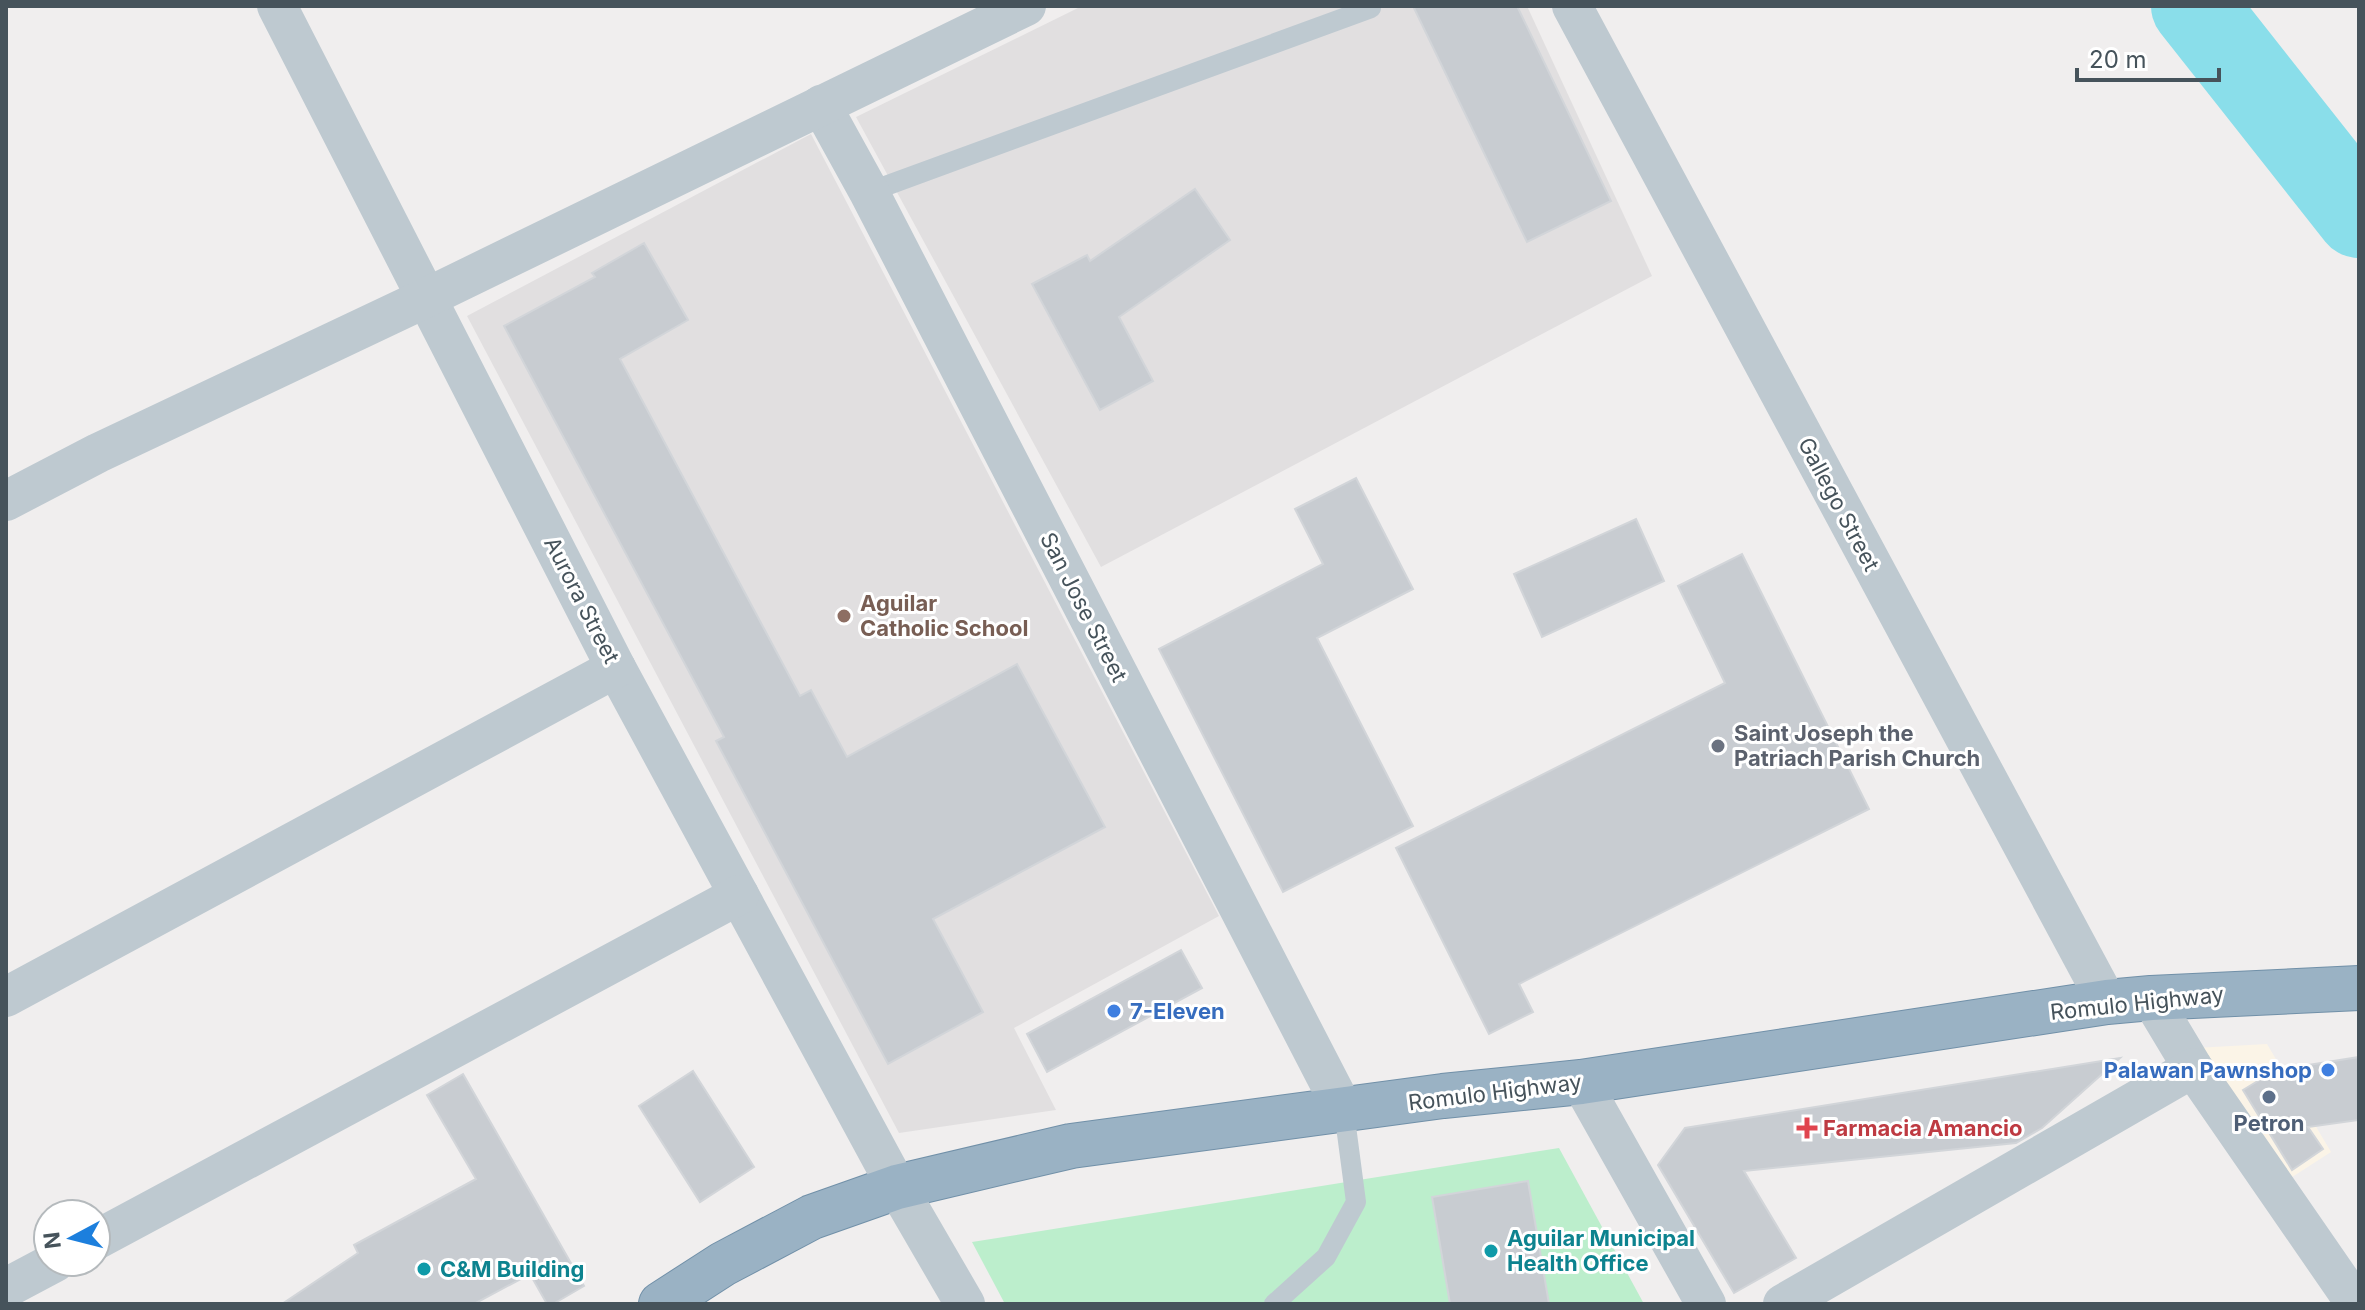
<svg xmlns="http://www.w3.org/2000/svg" width="2365" height="1310" font-family="Inter,sans-serif">
  <style>
    .commercial { fill: #fbf4e7 }
    .education { fill: #e1dfe0 }
    .green { fill: #bceecc }
    .lines { fill: none; stroke-linecap: round; stroke-linejoin: round }
    .river { stroke: #8adeea; stroke-width: 86 }
    .building { fill: #c8ccd1; stroke: #d2d5d9; stroke-width: 2 }
    .trunk-casing { stroke: #7190a8; stroke-width: 46 }
    .service { stroke: #bec9d0; stroke-width: 20 }
    .minor { stroke: #bec9d0; stroke-width: 40 }
    .trunk { stroke: #9ab2c4; stroke-width: 44 }
    .education-dot { fill: #8d6e63; stroke: #fff; stroke-width: 3 }
    .worship-dot { fill: #6b7280; stroke: #fff; stroke-width: 3 }
    .shop-dot { fill: #3f7fe0; stroke: #fff; stroke-width: 3 }
    .service-dot { fill: #5c6f8a; stroke: #fff; stroke-width: 3 }
    .health-dot { fill: #e0444e; stroke: #fff; stroke-width: 3 }
    .culture-dot { fill: #0f9aa8; stroke: #fff; stroke-width: 3 }
    .labels { text-anchor: middle; stroke-width: 6; stroke-linejoin: round; paint-order: stroke }
    .street-label { font-size: 22px; fill: #46535b; stroke: #fff }
    .education-label { font-size: 22px; font-weight: bold; fill: #785e54; stroke: #fff; text-anchor: start }
    .worship-label { font-size: 22px; font-weight: bold; fill: #5b616d; stroke: #fff; text-anchor: start }
    .shop-label { font-size: 22px; font-weight: bold; fill: #366cbe; stroke: #fff; text-anchor: start }
    .service-label { font-size: 22px; font-weight: bold; fill: #4e5e75; stroke: #fff }
    .health-label { font-size: 22px; font-weight: bold; fill: #be3a42; stroke: #fff; text-anchor: start }
    .culture-label { font-size: 22px; font-weight: bold; fill: #0d838f; stroke: #fff; text-anchor: start }
  </style>
  <rect width="100%" height="100%" fill="#f0eeee"/>
  <!-- commercial -->
  <path class="commercial" d="M 2267,1044 L 2331,1152 L 2283,1183 L 2195,1048 Z"/>
  <!-- education -->
  <g class="education">
    <path d="M 1082,6 L 1527,6 L 1652,276 L 1101,567 L 856,117 Z"/>
    <path d="M 811,134 L 1219,916 L 1014,1028 L 1056,1110 L 899,1133 L 467,316 Z"/>
  </g>
  <!-- green -->
  <path class="green" d="M 1559,1148 L 1644,1304 L 1005,1304 L 972,1242 Z"/>
  <g class="lines">
    <!-- river -->
    <path class="river" d="M 2194,6 L 2359,215"/>
  </g>
  <!-- building -->
  <g class="building">
    <path d="M 1413,6 L 1517,6 L 1611,201 L 1527,242 Z"/>
    <path d="M 1195,189 L 1230,240 L 1119,317 L 1153,381 L 1100,410 L 1032,284 L 1087,255 L 1090,261 Z"/>
    <path d="M 644,243 L 688,320 L 620,359 L 800,696 L 811,690 L 847,757 L 1017,664 L 1105,827 L 933,919 L 983,1012 L 888,1064 L 716,741 L 724,737 L 504,326 L 595,277 L 592,273 Z"/>
    <path d="M 1356,478 L 1413,589 L 1317,638 L 1413,826 L 1283,892 L 1159,649 L 1323,564 L 1295,509 Z"/>
    <path d="M 1636,519 L 1664,581 L 1542,637 L 1514,574 Z"/>
    <path d="M 1742,554 L 1869,809 L 1519,984 L 1533,1012 L 1489,1034 L 1396,848 L 1725,683 L 1678,586 Z"/>
    <path d="M 1181,950 L 1202,988 L 1047,1072 L 1027,1034 Z"/>
    <path d="M 2359,1057 L 2359,1120 L 2308,1127 L 2323,1149 L 2292,1170 L 2243,1090 L 2276,1070 Z"/>
    <path d="M 2120,1058 L 2042,1128 L 2016,1143 L 1744,1171 L 1796,1258 L 1734,1293 L 1658,1165 L 1685,1128 Z"/>
    <path d="M 693,1071 L 754,1167 L 700,1202 L 639,1106 Z"/>
    <path d="M 463,1074 L 584,1286 L 553,1304 L 547,1304 L 530,1274 L 474,1304 L 282,1304 L 358,1253 L 354,1245 L 476,1179 L 427,1095 Z"/>
    <path d="M 1528,1181 L 1549,1304 L 1450,1304 L 1432,1197 Z"/>
  </g>
  <g class="lines">
    <!-- trunk casing -->
    <g class="trunk-casing">
      <path id="trunk" d="M 661,1304 L 723,1264 L 812,1217 L 897,1187 L 1071,1146 L 1443,1096 L 1581,1082 L 2107,1002 L 2151,998 L 2359,988"/>
    </g>
    <!-- service -->
    <g class="service">
      <path d="M 869,192 L 1371,8"/>
      <path d="M 1274,1304 L 1326,1257 L 1356,1202 L 1344,1111"/>
    </g>
    <!-- minor -->
    <g class="minor">
      <path d="M 277,6 L 616,668 L 897,1187 L 965,1304"/>
      <path d="M 1572,6 L 2107,1002"/>
      <path d="M 821,105 L 869,192 L 1344,1111"/>
      <path d="M 6,501 L 98,453 L 428,297 L 1026,6"/>
      <path d="M 6,997 L 616,668"/>
      <path d="M 2151,998 L 2193,1068 L 2356,1304"/>
      <path d="M 1581,1082 L 1706,1304"/>
      <path d="M 96,1240 L 739,895"/>
      <path d="M 6,1288 L 55,1262"/>
      <path d="M 1783,1304 L 2193,1068"/>
    </g>
    <!-- trunk -->
    <use href="#trunk" class="trunk"/>
  </g>
  <!-- markers -->
  <circle class="education-dot" cx="844" cy="616" r="8"/>
  <circle class="worship-dot" cx="1718" cy="746" r="8"/>
  <g class="shop-dot">
    <circle cx="1114" cy="1011" r="8"/>
    <circle cx="2328" cy="1070" r="8"/>
  </g>
  <circle class="service-dot" cx="2269" cy="1097" r="8"/>
  <path class="health-dot" d="M1803 1116h8v8h8v8h-8v8h-8v-8h-8v-8h8z"/>
  <g class="culture-dot">
    <circle cx="1491" cy="1251" r="8"/>
    <circle cx="424" cy="1269" r="8"/>
  </g>
  <g class="labels">
    <!-- street labels -->
    <g class="street-label">
      <text transform="translate(1839 504) rotate(62)" y="8">Gallego Street</text>
      <text transform="translate(582 600) rotate(63)" y="8">Aurora Street</text>
      <text transform="translate(1084 607) rotate(63)" y="8">San Jose Street</text>
      <text transform="translate(2137 1003) rotate(-6)" y="8">Romulo Highway</text>
      <text transform="translate(1495 1092) rotate(-7)" y="8">Romulo Highway</text>
    </g>
    <!-- education labels -->
    <g class="education-label">
      <text x="860" y="611">Aguilar<tspan x="860" dy="25">Catholic School</tspan></text>
    </g>
    <!-- worship labels -->
    <g class="worship-label">
      <text x="1734" y="741">Saint Joseph the<tspan x="1734" dy="25">Patriach Parish Church</tspan></text>
    </g>
    <!-- shop labels -->
    <g class="shop-label">
      <text x="1130" y="1019">7-Eleven</text>
      <text x="2312" y="1078" text-anchor="end">Palawan Pawnshop</text>
    </g>
    <!-- service labels -->
    <g class="service-label">
      <text x="2269" y="1131">Petron</text>
    </g>
    <!-- health labels -->
    <g class="health-label">
      <text x="1823" y="1136">Farmacia Amancio</text>
    </g>
    <!-- culture labels -->
    <g class="culture-label">
      <text x="1507" y="1246">Aguilar Municipal<tspan x="1507" dy="25">Health Office</tspan></text>
      <text x="440" y="1277">C&amp;M Building</text>
    </g>
  </g>
  <!-- border -->
  <rect width="2365" height="1310" fill="none" stroke="#46535b" stroke-width="16"/>
  <!-- north arrow -->
  <g transform="translate(72 1238) rotate(263)"><circle r="38" fill="#ffffff" stroke="#b5babd" stroke-width="2"/>
  <path d="M0-6L14 30L0 20L-14 30Z" fill="#1c7fdd"/>
  <text y="-12" font-size="22" font-weight="bold" text-anchor="middle" fill="#46535b">N</text>
  </g>
  <!-- scale -->
  <path d="M2077 68v12h142v-12" fill="none" stroke="#46535b" stroke-width="4"/>
  <text x="2089" y="68" font-size="24" fill="#46535b" stroke="#ffffff" stroke-width="6" paint-order="stroke">20 m</text>
</svg>
